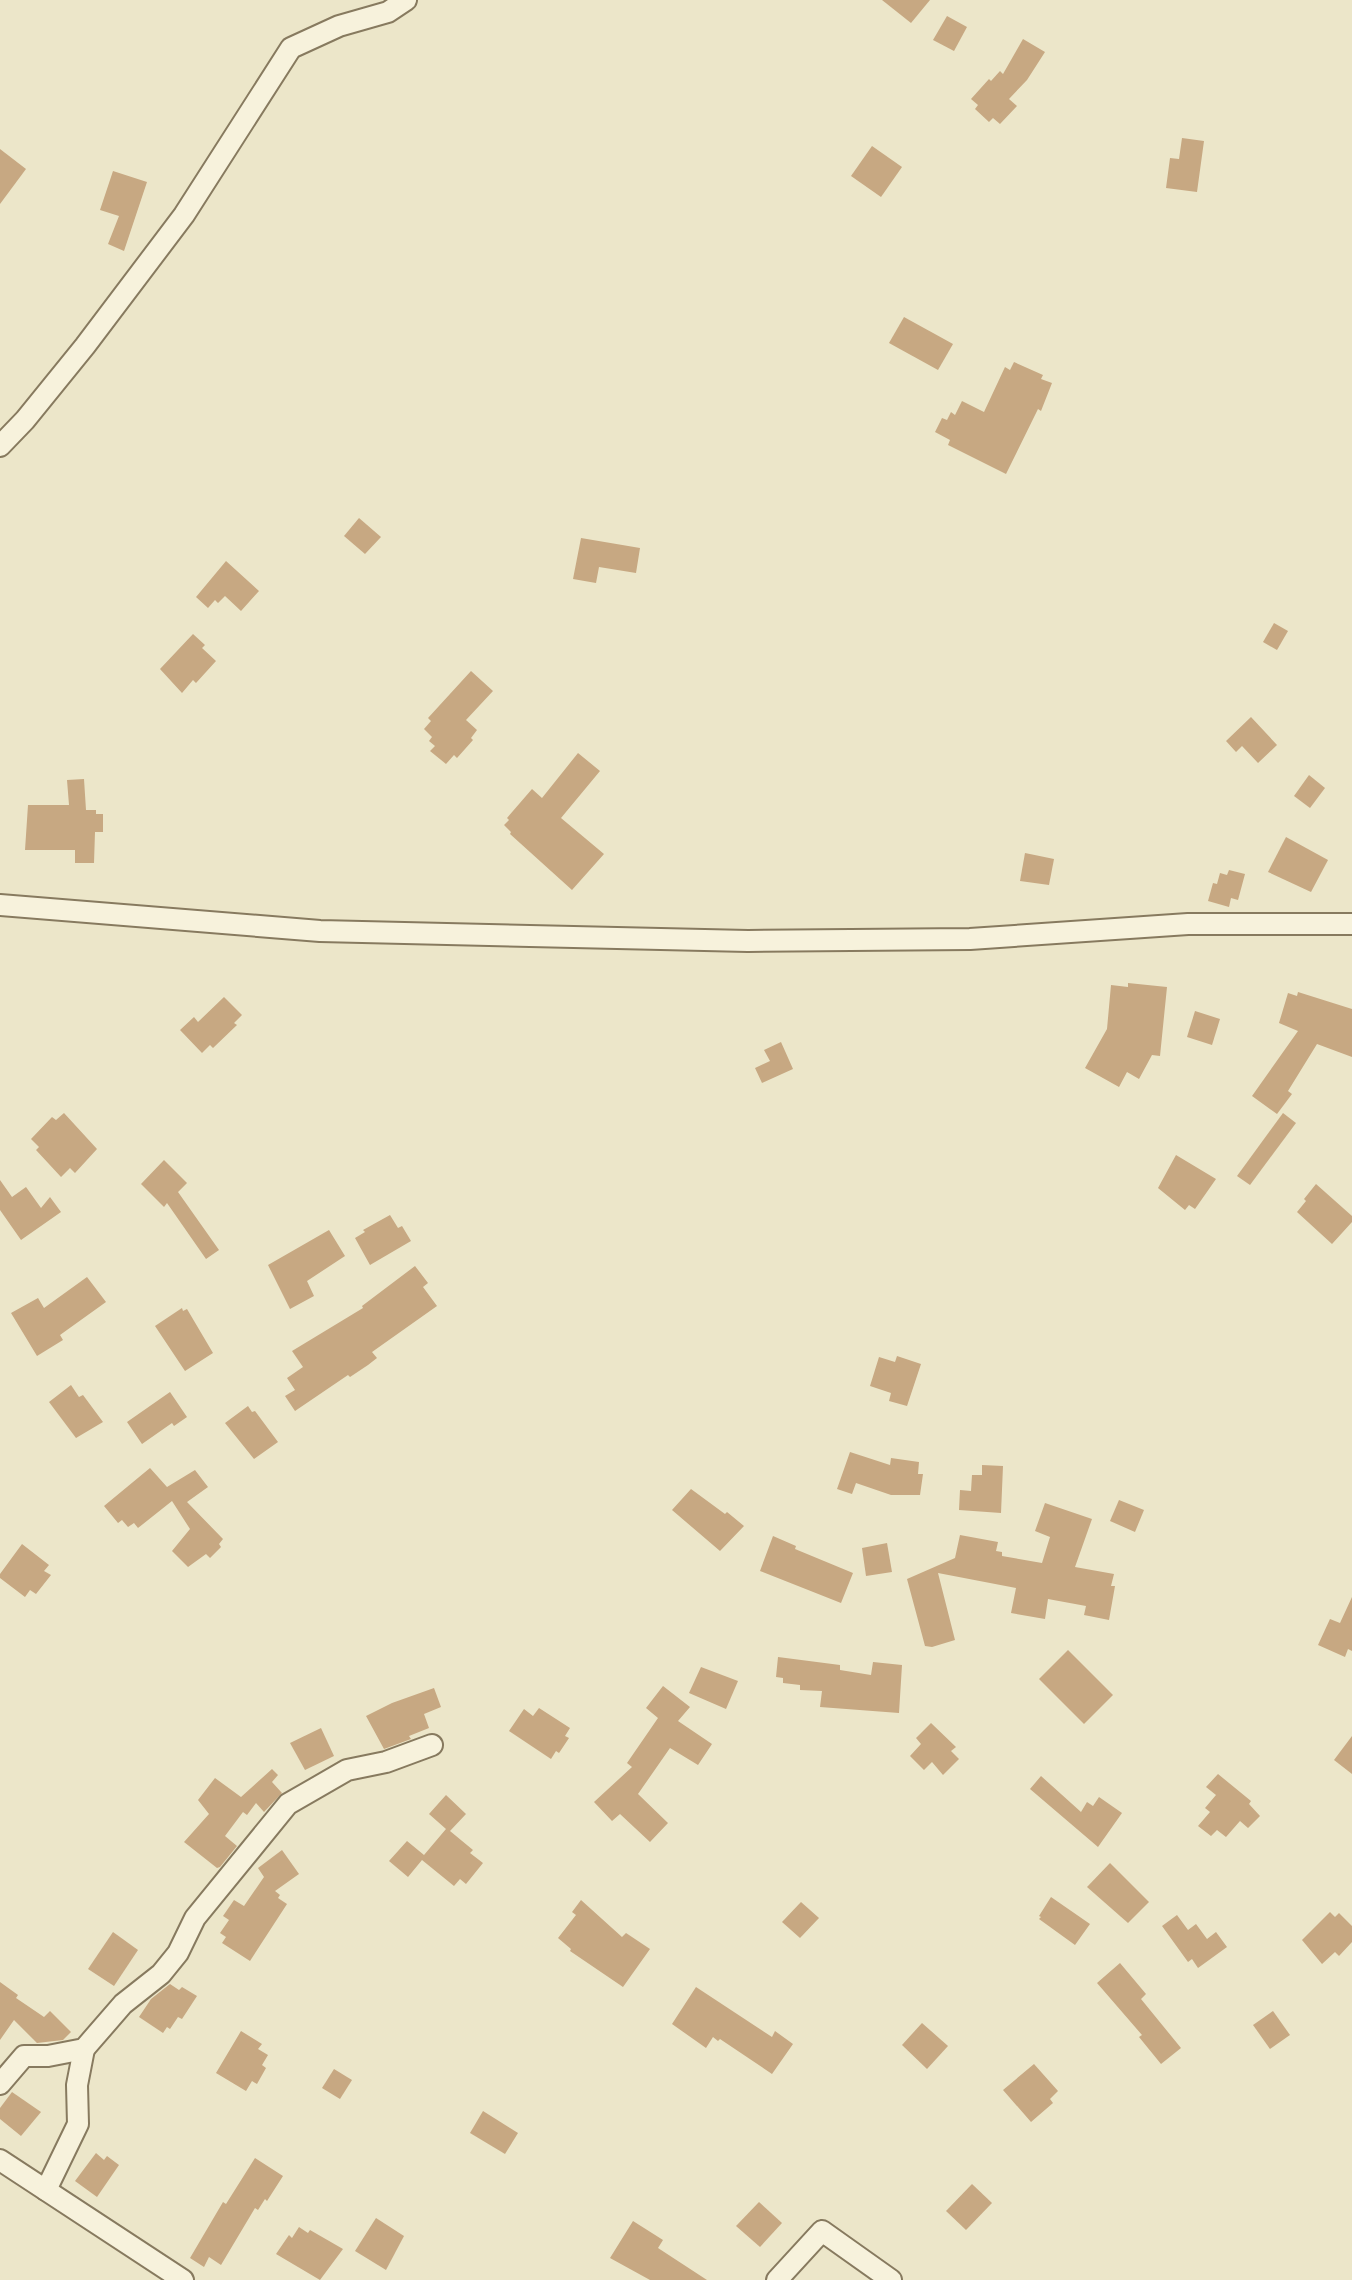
<svg xmlns="http://www.w3.org/2000/svg" width="1352" height="2280" font-family="'IBM Plex Serif',serif">
  <style>
    .building { fill: #c7a882 }
    .lines { fill: none; stroke-linecap: round; stroke-linejoin: round }
    .minor-casing { stroke: #877a5f; stroke-width: 24 }
    .minor { stroke: #f7f2dc; stroke-width: 20 }
  </style>
  <rect width="100%" height="100%" fill="#ece6c9"/>
  <!-- building -->
  <g class="building">
    <path d="M 882,0 L 930,0 L 911,23 Z"/>
    <path d="M 947,16 L 967,27 L 954,51 L 933,40 Z"/>
    <path d="M 1023,39 L 1045,52 L 1027,80 L 1009,99 L 1017,106 L 1000,124 L 993,118 L 989,122 L 975,109 L 978,105 L 971,99 L 989,79 L 991,81 L 1000,71 L 1003,74 Z"/>
    <path d="M 1182,138 L 1204,141 L 1197,192 L 1166,188 L 1170,158 L 1179,159 Z"/>
    <path d="M 872,146 L 902,167 L 881,197 L 851,176 Z"/>
    <path d="M 0,149 L 26,169 L 0,204 Z"/>
    <path d="M 113,171 L 147,182 L 124,251 L 108,244 L 119,216 L 100,210 Z"/>
    <path d="M 904,317 L 953,344 L 938,370 L 889,343 Z"/>
    <path d="M 1014,362 L 1043,375 L 1041,379 L 1052,383 L 1041,411 L 1038,409 L 1006,474 L 948,445 L 950,440 L 935,432 L 942,418 L 947,420 L 951,412 L 955,415 L 962,401 L 984,412 L 1005,367 L 1010,370 Z"/>
    <path d="M 359,518 L 381,537 L 365,554 L 344,536 Z"/>
    <path d="M 581,538 L 640,548 L 636,573 L 599,567 L 596,583 L 573,579 Z"/>
    <path d="M 226,561 L 259,591 L 241,611 L 225,596 L 218,603 L 215,600 L 208,608 L 196,597 Z"/>
    <path d="M 1274,623 L 1288,631 L 1277,650 L 1263,642 Z"/>
    <path d="M 193,634 L 205,645 L 202,648 L 216,661 L 196,683 L 193,680 L 182,693 L 160,669 Z"/>
    <path d="M 471,671 L 493,691 L 466,720 L 477,730 L 471,738 L 473,740 L 457,758 L 454,755 L 446,764 L 430,751 L 435,746 L 429,741 L 432,737 L 424,729 L 431,721 L 428,718 Z"/>
    <path d="M 1251,717 L 1277,745 L 1258,763 L 1242,746 L 1236,752 L 1226,741 Z"/>
    <path d="M 578,753 L 600,771 L 561,818 L 604,854 L 572,890 L 510,834 L 511,832 L 504,825 L 509,820 L 507,818 L 532,789 L 542,798 Z"/>
    <path d="M 1309,775 L 1325,788 L 1310,808 L 1294,796 Z"/>
    <path d="M 84,779 L 86,810 L 96,810 L 96,814 L 103,814 L 103,832 L 95,832 L 94,863 L 75,863 L 75,850 L 25,850 L 28,805 L 69,805 L 67,780 Z"/>
    <path d="M 1286,837 L 1328,860 L 1311,892 L 1268,872 Z"/>
    <path d="M 1025,853 L 1054,859 L 1049,885 L 1020,881 Z"/>
    <path d="M 1229,870 L 1245,874 L 1238,900 L 1231,898 L 1229,907 L 1208,901 L 1213,883 L 1217,884 L 1220,873 L 1227,875 Z"/>
    <path d="M 1128,983 L 1167,987 L 1160,1056 L 1152,1055 L 1139,1079 L 1127,1072 L 1119,1087 L 1085,1068 L 1107,1029 L 1111,985 L 1128,987 Z"/>
    <path d="M 1298,992 L 1352,1009 L 1352,1057 L 1317,1044 L 1288,1091 L 1292,1094 L 1277,1114 L 1252,1096 L 1298,1031 L 1279,1023 L 1288,993 L 1297,996 Z"/>
    <path d="M 224,997 L 242,1015 L 234,1023 L 237,1025 L 213,1048 L 210,1045 L 202,1053 L 180,1030 L 194,1017 L 198,1022 Z"/>
    <path d="M 1195,1011 L 1220,1019 L 1212,1045 L 1187,1037 Z"/>
    <path d="M 781,1042 L 793,1069 L 762,1083 L 755,1068 L 770,1061 L 764,1050 Z"/>
    <path d="M 64,1113 L 97,1149 L 75,1173 L 70,1168 L 61,1177 L 36,1150 L 39,1147 L 31,1139 L 52,1117 L 56,1120 Z"/>
    <path d="M 1283,1113 L 1296,1123 L 1250,1185 L 1237,1176 Z"/>
    <path d="M 1176,1155 L 1216,1179 L 1195,1209 L 1189,1205 L 1185,1210 L 1158,1188 Z"/>
    <path d="M 164,1160 L 187,1183 L 178,1192 L 219,1250 L 206,1259 L 167,1203 L 164,1207 L 141,1184 Z"/>
    <path d="M 0,1180 L 12,1197 L 26,1187 L 41,1208 L 50,1197 L 61,1212 L 21,1240 L 0,1210 Z"/>
    <path d="M 1316,1184 L 1352,1216 L 1352,1222 L 1332,1244 L 1297,1212 L 1306,1201 L 1304,1199 Z"/>
    <path d="M 390,1215 L 398,1228 L 402,1226 L 411,1241 L 370,1265 L 355,1238 L 365,1232 L 363,1230 Z"/>
    <path d="M 329,1230 L 345,1256 L 307,1281 L 314,1296 L 290,1309 L 268,1265 Z"/>
    <path d="M 415,1266 L 428,1283 L 423,1287 L 437,1306 L 372,1352 L 377,1358 L 368,1365 L 350,1377 L 348,1375 L 295,1411 L 285,1396 L 295,1390 L 287,1378 L 303,1367 L 292,1351 L 363,1308 L 362,1306 Z"/>
    <path d="M 87,1277 L 106,1302 L 60,1335 L 63,1340 L 37,1356 L 11,1313 L 38,1298 L 44,1308 Z"/>
    <path d="M 182,1308 L 183,1311 L 187,1309 L 213,1353 L 185,1371 L 155,1326 Z"/>
    <path d="M 897,1356 L 921,1364 L 907,1406 L 889,1401 L 891,1393 L 870,1386 L 879,1357 L 895,1362 Z"/>
    <path d="M 71,1385 L 79,1397 L 83,1395 L 103,1422 L 76,1438 L 49,1402 Z"/>
    <path d="M 170,1392 L 187,1417 L 174,1426 L 172,1423 L 142,1444 L 127,1422 Z"/>
    <path d="M 248,1406 L 252,1412 L 255,1411 L 278,1442 L 254,1459 L 225,1423 Z"/>
    <path d="M 850,1452 L 890,1465 L 891,1458 L 919,1462 L 918,1474 L 923,1474 L 920,1495 L 891,1495 L 856,1483 L 852,1494 L 837,1489 Z"/>
    <path d="M 982,1465 L 1003,1466 L 1001,1513 L 959,1510 L 960,1490 L 971,1491 L 972,1475 L 982,1475 Z"/>
    <path d="M 150,1468 L 167,1487 L 195,1470 L 208,1487 L 187,1502 L 223,1539 L 219,1544 L 221,1547 L 210,1558 L 206,1554 L 188,1567 L 172,1551 L 190,1529 L 172,1501 L 138,1528 L 134,1523 L 128,1527 L 122,1520 L 118,1523 L 104,1506 Z"/>
    <path d="M 691,1489 L 725,1514 L 727,1512 L 744,1526 L 720,1551 L 672,1510 Z"/>
    <path d="M 1119,1500 L 1144,1510 L 1135,1532 L 1110,1521 Z"/>
    <path d="M 1045,1503 L 1092,1519 L 1075,1567 L 1114,1574 L 1111,1586 L 1115,1586 L 1109,1620 L 1084,1615 L 1086,1606 L 1048,1599 L 1045,1619 L 1011,1613 L 1016,1588 L 938,1573 L 955,1640 L 932,1647 L 925,1646 L 907,1579 L 955,1558 L 960,1535 L 998,1542 L 996,1551 L 1002,1552 L 1002,1556 L 1042,1563 L 1050,1537 L 1035,1531 Z"/>
    <path d="M 773,1536 L 796,1546 L 795,1549 L 853,1573 L 841,1603 L 760,1571 Z"/>
    <path d="M 887,1543 L 892,1572 L 866,1576 L 862,1548 Z"/>
    <path d="M 22,1544 L 49,1565 L 44,1571 L 51,1575 L 36,1594 L 30,1590 L 25,1597 L 0,1578 L 0,1574 Z"/>
    <path d="M 1352,1597 L 1352,1651 L 1348,1649 L 1345,1657 L 1318,1645 L 1330,1619 L 1340,1623 Z"/>
    <path d="M 1068,1650 L 1113,1695 L 1084,1724 L 1039,1679 Z"/>
    <path d="M 778,1657 L 840,1665 L 840,1670 L 871,1675 L 873,1662 L 902,1665 L 899,1713 L 820,1707 L 822,1691 L 800,1690 L 800,1685 L 783,1683 L 783,1678 L 776,1677 Z"/>
    <path d="M 701,1667 L 738,1681 L 726,1709 L 689,1693 Z"/>
    <path d="M 663,1686 L 690,1707 L 678,1721 L 712,1744 L 698,1765 L 670,1748 L 638,1794 L 668,1823 L 650,1842 L 620,1814 L 612,1821 L 594,1802 L 632,1767 L 627,1763 L 658,1718 L 646,1708 Z"/>
    <path d="M 434,1688 L 441,1707 L 424,1714 L 429,1728 L 409,1736 L 411,1739 L 384,1749 L 366,1716 L 392,1703 Z"/>
    <path d="M 539,1708 L 570,1728 L 565,1736 L 569,1738 L 559,1753 L 556,1751 L 551,1759 L 509,1731 L 524,1709 L 533,1716 Z"/>
    <path d="M 931,1723 L 956,1747 L 951,1751 L 959,1759 L 943,1775 L 932,1762 L 924,1770 L 910,1756 L 921,1744 L 916,1738 Z"/>
    <path d="M 321,1728 L 334,1756 L 305,1770 L 290,1743 Z"/>
    <path d="M 1352,1736 L 1352,1774 L 1334,1760 Z"/>
    <path d="M 272,1769 L 278,1775 L 272,1782 L 282,1793 L 264,1812 L 256,1803 L 247,1815 L 243,1812 L 225,1836 L 237,1846 L 220,1867 L 217,1868 L 184,1842 L 209,1814 L 198,1800 L 215,1778 L 241,1797 Z"/>
    <path d="M 1218,1774 L 1251,1801 L 1249,1804 L 1260,1816 L 1248,1828 L 1240,1821 L 1226,1837 L 1217,1830 L 1211,1836 L 1198,1826 L 1210,1812 L 1205,1808 L 1216,1795 L 1206,1787 Z"/>
    <path d="M 1041,1776 L 1081,1812 L 1087,1802 L 1093,1806 L 1099,1797 L 1122,1813 L 1098,1847 L 1030,1789 Z"/>
    <path d="M 446,1795 L 466,1814 L 450,1831 L 473,1850 L 470,1853 L 483,1863 L 466,1884 L 460,1879 L 454,1886 L 422,1860 L 408,1877 L 389,1861 L 407,1841 L 424,1855 L 446,1829 L 429,1814 Z"/>
    <path d="M 282,1850 L 299,1874 L 275,1891 L 280,1895 L 278,1898 L 287,1904 L 250,1961 L 222,1943 L 226,1937 L 220,1933 L 229,1920 L 223,1916 L 234,1900 L 244,1906 L 264,1877 L 258,1868 Z"/>
    <path d="M 1110,1863 L 1149,1902 L 1128,1923 L 1087,1887 Z"/>
    <path d="M 1051,1897 L 1090,1924 L 1075,1945 L 1039,1919 L 1041,1917 L 1039,1916 Z"/>
    <path d="M 581,1900 L 622,1937 L 626,1933 L 650,1949 L 623,1987 L 570,1951 L 571,1949 L 558,1938 L 576,1915 L 572,1912 Z"/>
    <path d="M 801,1902 L 819,1918 L 800,1938 L 782,1922 Z"/>
    <path d="M 1330,1912 L 1335,1917 L 1339,1913 L 1352,1926 L 1352,1942 L 1339,1956 L 1335,1952 L 1322,1964 L 1302,1940 Z"/>
    <path d="M 1177,1915 L 1188,1930 L 1196,1924 L 1207,1939 L 1216,1932 L 1227,1947 L 1198,1968 L 1192,1959 L 1188,1962 L 1162,1926 Z"/>
    <path d="M 113,1932 L 138,1950 L 114,1986 L 88,1969 Z"/>
    <path d="M 1120,1963 L 1146,1994 L 1141,1999 L 1181,2048 L 1161,2064 L 1139,2037 L 1142,2035 L 1097,1983 Z"/>
    <path d="M 0,1982 L 18,1995 L 16,1998 L 44,2017 L 50,2011 L 71,2032 L 63,2040 L 37,2043 L 14,2020 L 0,2040 Z"/>
    <path d="M 170,1984 L 179,1990 L 182,1987 L 197,1996 L 182,2019 L 178,2017 L 170,2029 L 167,2027 L 163,2033 L 139,2017 L 151,1999 Z"/>
    <path d="M 696,1987 L 772,2037 L 775,2031 L 793,2044 L 772,2074 L 720,2039 L 718,2041 L 713,2037 L 706,2048 L 672,2024 Z"/>
    <path d="M 1273,2011 L 1290,2035 L 1270,2049 L 1253,2025 Z"/>
    <path d="M 922,2023 L 948,2046 L 927,2069 L 902,2045 Z"/>
    <path d="M 241,2031 L 262,2044 L 258,2049 L 268,2055 L 262,2065 L 266,2068 L 257,2084 L 252,2081 L 246,2091 L 216,2073 Z"/>
    <path d="M 1034,2064 L 1058,2091 L 1050,2099 L 1053,2103 L 1031,2122 L 1003,2090 Z"/>
    <path d="M 334,2069 L 352,2080 L 340,2099 L 322,2088 Z"/>
    <path d="M 12,2092 L 41,2112 L 21,2136 L 0,2119 L 0,2108 Z"/>
    <path d="M 483,2111 L 518,2133 L 505,2154 L 470,2133 Z"/>
    <path d="M 96,2153 L 104,2160 L 107,2156 L 119,2165 L 97,2197 L 75,2181 Z"/>
    <path d="M 255,2158 L 283,2176 L 267,2201 L 265,2199 L 258,2210 L 255,2208 L 221,2265 L 209,2257 L 204,2267 L 190,2258 L 223,2202 L 226,2204 Z"/>
    <path d="M 972,2184 L 992,2203 L 966,2230 L 946,2211 Z"/>
    <path d="M 759,2202 L 782,2223 L 760,2247 L 736,2226 Z"/>
    <path d="M 376,2218 L 404,2236 L 386,2270 L 355,2251 Z"/>
    <path d="M 633,2221 L 663,2240 L 658,2248 L 707,2280 L 650,2280 L 610,2258 Z"/>
    <path d="M 299,2227 L 308,2233 L 310,2230 L 343,2249 L 320,2280 L 276,2254 L 289,2235 L 292,2238 Z"/>
  </g>
  <g class="lines">
    <!-- minor casing -->
    <g class="minor-casing">
      <g id="minor">
        <path d="M 0,446 L 25,420 L 85,346 L 184,215 L 291,48 L 339,26 L 388,12 L 406,0"/>
        <path d="M 0,905 L 320,931 L 748,941 L 970,939 L 1188,924 L 1352,924"/>
        <path d="M 0,2084 L 24,2056 L 48,2056 L 84,2049 L 123,2004 L 161,1974 L 178,1953 L 195,1918 L 288,1804 L 347,1770 L 386,1762 L 432,1745"/>
        <path d="M 0,2160 L 183,2280"/>
        <path d="M 46,2190 L 78,2124 L 77,2085 L 84,2049"/>
        <path d="M 777,2280 L 822,2231 L 891,2280"/>
      </g>
    </g>
    <!-- minor -->
    <use href="#minor" class="minor"/>
  </g>
</svg>
